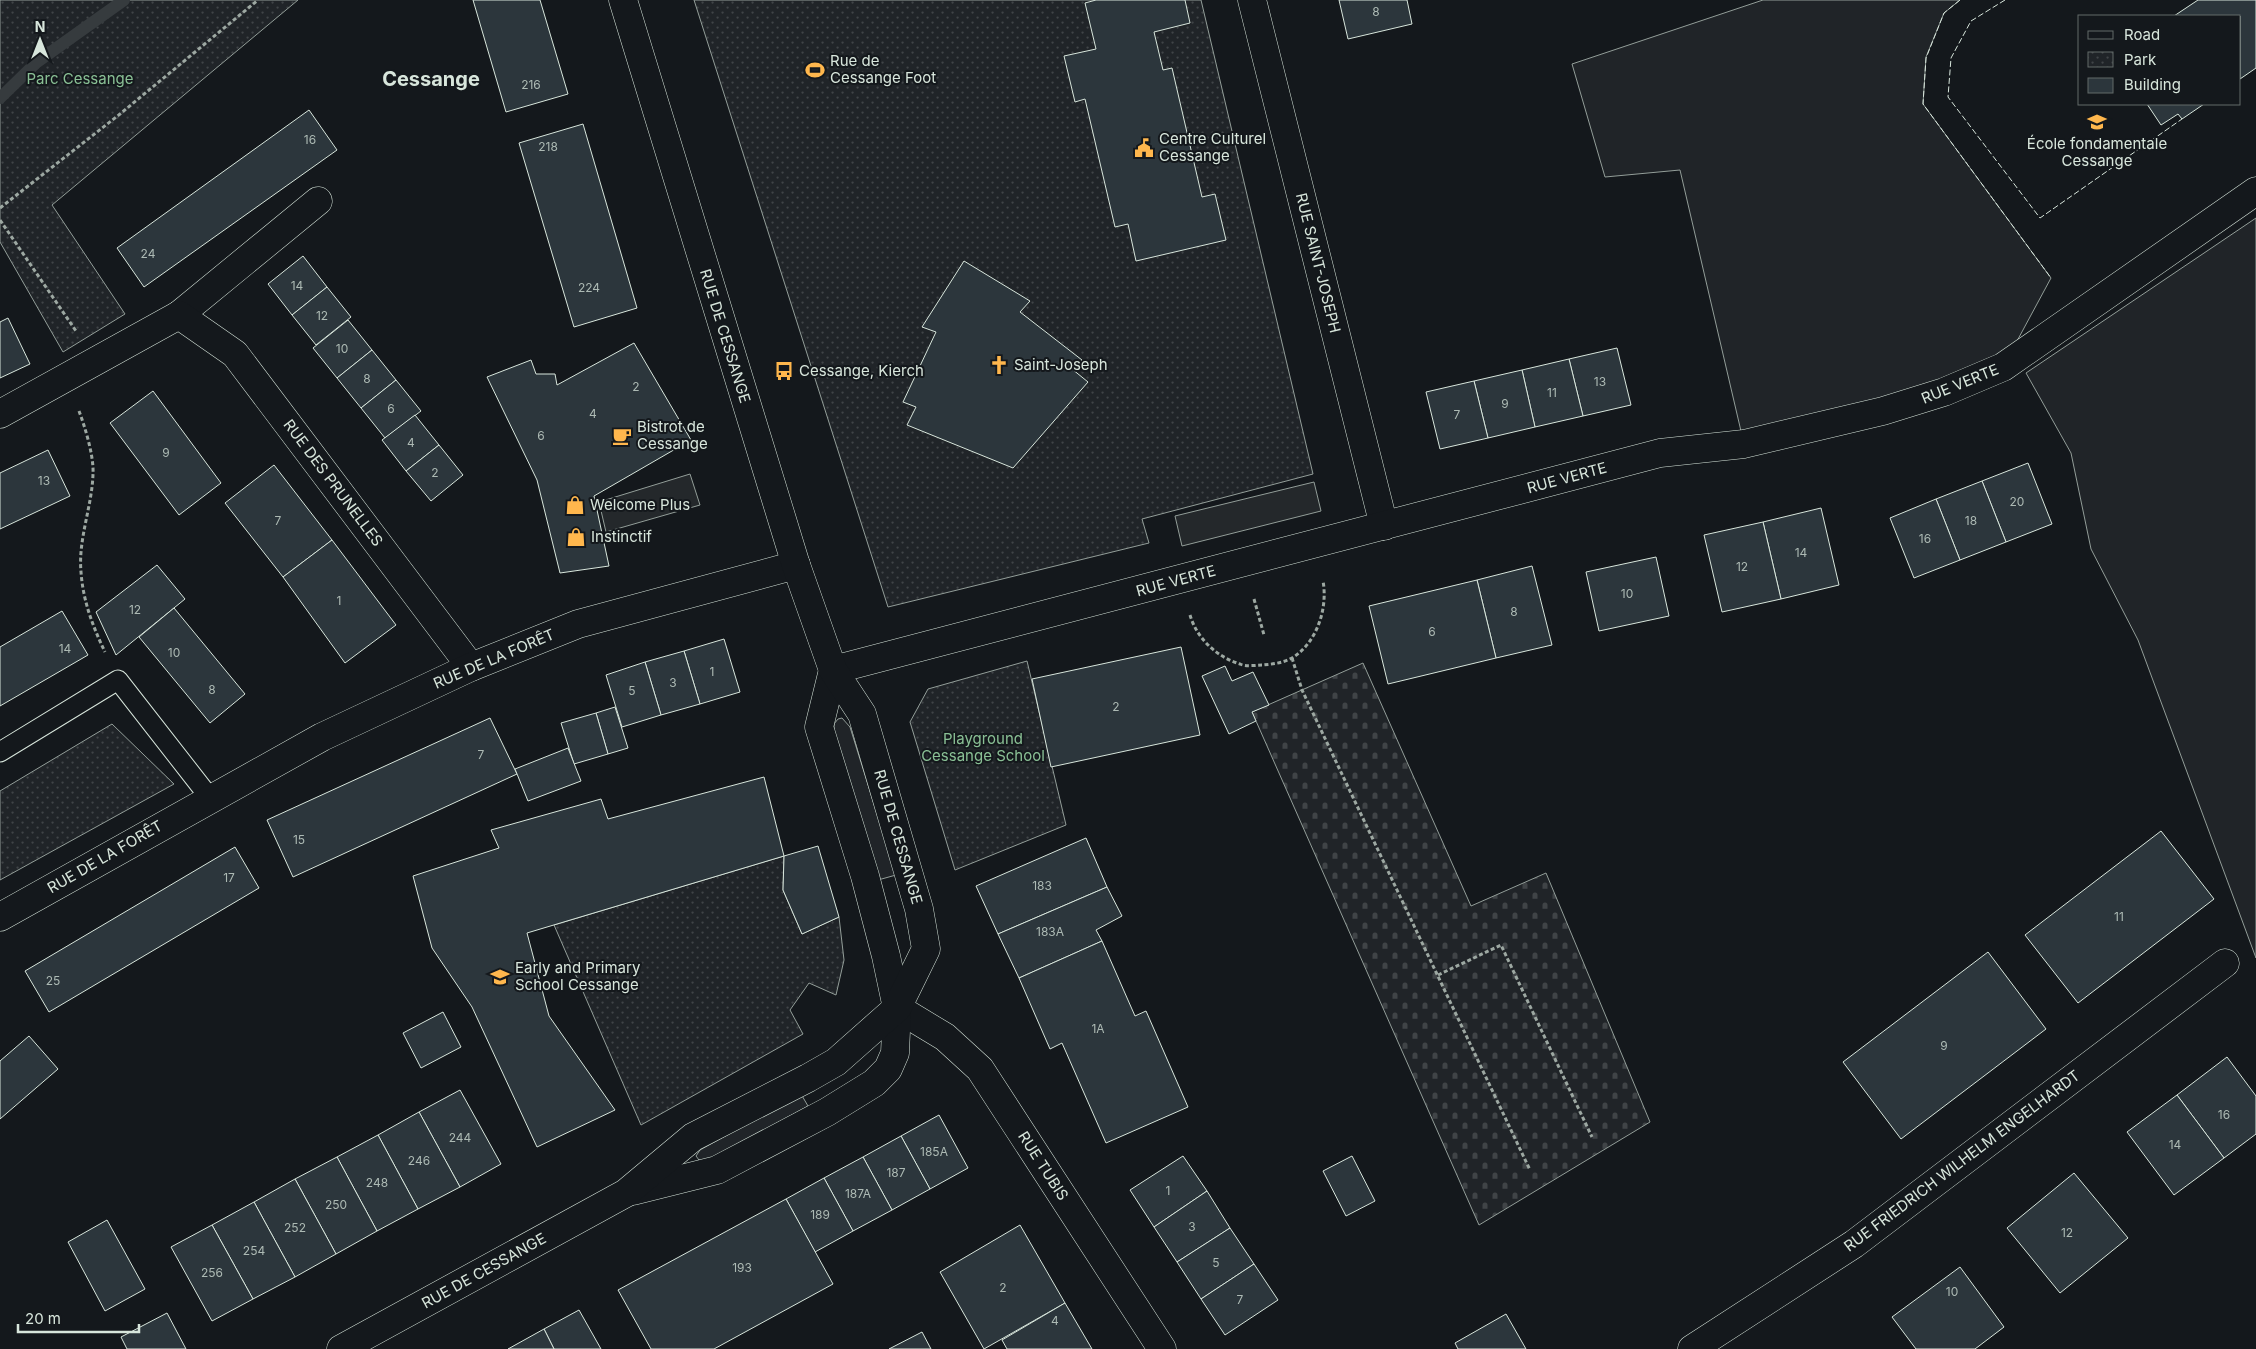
<svg xmlns="http://www.w3.org/2000/svg" width="2256" height="1349" font-family="Inter,sans-serif">
  <style>
    .grass { fill: #202428; stroke: #939e99 }
    .cemetery { fill: url(#cemetery-stones); stroke: #939e99 }
    .park { fill: url(#park-dots); stroke: #939e99 }
    .parking { fill: #24282b; stroke: #939e99 }
    .lines { fill: none; stroke-linecap: round; stroke-linejoin: round }
    .stream { stroke: #363b3e; stroke-width: 12 }
    .building { fill: #2c363c; stroke: #d8e6dc }
    .lane-casing { stroke: #d8e6dc; stroke-width: 21 }
    .street-casing { stroke: #d8e6dc; stroke-width: 29 }
    .secondary-casing { stroke: #d8e6dc; stroke-width: 29 }
    .path { stroke: #9da8a2; stroke-width: 3; stroke-dasharray: 4 2.5; stroke-linecap: butt }
    .lane { stroke: #14181c; stroke-width: 19 }
    .street { stroke: #14181c; stroke-width: 28 }
    .secondary { stroke: #14181c; stroke-width: 28 }
    .fence { stroke: #d8e6dc; stroke-width: 1; stroke-dasharray: 6 2.5; stroke-linecap: butt }
    .labels { text-anchor: middle; stroke-width: 4; stroke-linejoin: round; paint-order: stroke }
    .number-label { font-size: 12px; fill: #adbab4 }
    .poi-label { font-size: 15px; fill: #d8e6dc; stroke: #14181c; text-anchor: start }
    .park-label { font-size: 15px; fill: #8ac095; stroke: #14181c }
    .street-label { font-size: 15px; fill: #d8e6dc; stroke: #14181c }
    .district-label { font-size: 20px; font-weight: bold; fill: #d8e6dc; stroke: #14181c }
  </style>
  <defs>
    <pattern id="cemetery-stones" width="16" height="16" patternUnits="userSpaceOnUse" patternTransform="scale(1.25)"><rect width="16" height="16" fill="#202428"/><path d="M2 7V4a2 2 0 0 1 4 0v3zM10 15v-3a2 2 0 0 1 4 0v3z" fill="#404447"/></pattern>
    <pattern id="park-dots" width="8" height="8" patternUnits="userSpaceOnUse" patternTransform="scale(1.25)"><rect width="8" height="8" fill="#202428"/><path d="M2 2h.1M6 6h.1" fill="none" stroke="#404447" stroke-width="1.8" stroke-linecap="round"/></pattern>
  </defs>
  <rect width="100%" height="100%" fill="#14181c"/>
  <!-- grass -->
  <g class="grass">
    <path d="M 1763,0 L 1960,0 L 1944,13 L 1926,57 L 1923,104 L 2051,278 L 2003,367 L 1744,444 L 1680,170 L 1605,177 L 1572,64 Z"/>
    <path d="M 2256,218 L 2256,958 L 2138,640 L 2091,549 L 2071,453 L 2026,373 Z"/>
    <path d="M 842,718 L 850,727 L 896,875 L 878,880 L 834,731 L 834,724 L 838,719 Z"/>
    <path d="M 801,1094 L 808,1106 L 706,1162 L 699,1160 L 696,1156 L 700,1150 Z"/>
  </g>
  <!-- cemetery -->
  <path class="cemetery" d="M 1363,663 L 1471,906 L 1546,873 L 1650,1122 L 1479,1225 L 1252,712 Z"/>
  <!-- park -->
  <g class="park">
    <path d="M 0,0 L 298,0 L 52,205 L 125,314 L 63,352 L 0,242 Z"/>
    <path d="M 694,0 L 1201,0 L 1313,474 L 1142,519 L 1149,543 L 888,607 Z"/>
    <path d="M 1027,661 L 1066,825 L 955,870 L 910,722 L 928,689 Z"/>
    <path d="M 112,724 L 174,784 L 0,880 L 0,791 Z"/>
    <path d="M 784,856 L 783,890 L 802,934 L 839,917 L 844,960 L 836,995 L 809,983 L 790,1010 L 803,1034 L 641,1125 L 554,925 Z"/>
  </g>
  <!-- parking -->
  <g class="parking">
    <path d="M 690,474 L 700,505 L 606,532 L 599,502 Z"/>
    <path d="M 1314,482 L 1321,511 L 1182,546 L 1175,516 Z"/>
  </g>
  <g class="lines">
    <!-- stream -->
    <path class="stream" d="M 0,98 L 37,62 L 124,0"/>
  </g>
  <!-- building -->
  <g class="building">
    <path d="M 473,0 L 540,0 L 568,94 L 506,112 Z"/>
    <path d="M 1096,0 L 1185,0 L 1190,23 L 1154,32 L 1163,70 L 1172,68 L 1202,197 L 1215,194 L 1226,240 L 1136,261 L 1128,224 L 1115,227 L 1085,99 L 1075,102 L 1064,56 L 1096,49 L 1085,3 Z"/>
    <path d="M 1339,0 L 1407,0 L 1412,24 L 1348,39 Z"/>
    <path d="M 2198,0 L 2256,0 L 2256,68 L 2240,79 L 2240,16 L 2174,16 Z"/>
    <path d="M 2147,104 L 2204,104 L 2182,119 L 2178,114 L 2161,125 Z"/>
    <path d="M 309,110 L 337,150 L 144,287 L 117,248 Z"/>
    <path d="M 583,124 L 637,308 L 574,327 L 519,143 Z"/>
    <path d="M 303,256 L 327,287 L 292,315 L 268,284 Z"/>
    <path d="M 964,261 L 1030,301 L 1020,312 L 1082,360 L 1072,369 L 1088,382 L 1013,468 L 907,425 L 916,407 L 903,402 L 936,332 L 922,327 Z"/>
    <path d="M 327,287 L 351,317 L 316,345 L 292,315 Z"/>
    <path d="M 8,318 L 30,364 L 0,378 L 0,322 Z"/>
    <path d="M 348,320 L 372,350 L 337,378 L 313,348 Z"/>
    <path d="M 634,343 L 691,440 L 594,496 L 609,566 L 560,573 L 537,480 L 487,377 L 531,360 L 536,374 L 555,374 L 557,385 Z"/>
    <path d="M 1617,348 L 1631,405 L 1583,416 L 1569,359 Z"/>
    <path d="M 372,350 L 396,380 L 361,408 L 337,378 Z"/>
    <path d="M 1569,359 L 1583,416 L 1535,427 L 1522,370 Z"/>
    <path d="M 1522,370 L 1535,427 L 1488,438 L 1474,381 Z"/>
    <path d="M 396,380 L 421,411 L 385,438 L 361,408 Z"/>
    <path d="M 1474,381 L 1488,438 L 1440,449 L 1426,392 Z"/>
    <path d="M 153,391 L 221,483 L 179,515 L 110,423 Z"/>
    <path d="M 415,415 L 439,445 L 406,471 L 382,440 Z"/>
    <path d="M 439,445 L 463,475 L 431,501 L 406,471 Z"/>
    <path d="M 48,450 L 70,496 L 0,529 L 0,473 Z"/>
    <path d="M 2028,463 L 2052,524 L 2006,542 L 1982,481 Z"/>
    <path d="M 274,465 L 332,540 L 283,577 L 225,503 Z"/>
    <path d="M 1982,481 L 2006,542 L 1960,560 L 1936,499 Z"/>
    <path d="M 1936,499 L 1960,560 L 1914,578 L 1890,518 Z"/>
    <path d="M 1821,508 L 1839,585 L 1781,599 L 1763,522 Z"/>
    <path d="M 1763,522 L 1781,599 L 1722,612 L 1704,535 Z"/>
    <path d="M 332,540 L 396,625 L 345,663 L 283,577 Z"/>
    <path d="M 1656,557 L 1669,616 L 1599,631 L 1586,572 Z"/>
    <path d="M 157,565 L 185,599 L 116,655 L 96,612 Z"/>
    <path d="M 1532,566 L 1552,645 L 1496,658 L 1477,580 Z"/>
    <path d="M 1477,580 L 1496,658 L 1388,684 L 1369,606 Z"/>
    <path d="M 174,608 L 245,694 L 210,723 L 139,637 Z"/>
    <path d="M 62,611 L 88,655 L 0,706 L 0,647 Z"/>
    <path d="M 724,639 L 740,692 L 700,704 L 684,651 Z"/>
    <path d="M 1181,647 L 1200,735 L 1051,767 L 1032,679 Z"/>
    <path d="M 684,651 L 700,704 L 661,715 L 645,662 Z"/>
    <path d="M 645,662 L 661,715 L 622,727 L 606,675 Z"/>
    <path d="M 1225,666 L 1232,681 L 1253,672 L 1269,705 L 1252,712 L 1256,721 L 1229,734 L 1202,676 Z"/>
    <path d="M 615,707 L 628,748 L 608,754 L 596,713 Z"/>
    <path d="M 596,713 L 608,754 L 574,764 L 561,723 Z"/>
    <path d="M 490,718 L 517,774 L 293,877 L 267,820 Z"/>
    <path d="M 568,748 L 581,781 L 528,801 L 515,769 Z"/>
    <path d="M 764,777 L 784,856 L 527,933 L 549,1016 L 615,1110 L 537,1147 L 472,1007 L 432,948 L 413,876 L 499,848 L 491,830 L 601,799 L 608,819 Z"/>
    <path d="M 2161,831 L 2214,899 L 2078,1003 L 2025,935 Z"/>
    <path d="M 1086,838 L 1107,887 L 998,934 L 976,886 Z"/>
    <path d="M 818,846 L 839,917 L 802,934 L 783,890 L 784,856 Z"/>
    <path d="M 235,847 L 259,888 L 49,1012 L 25,971 Z"/>
    <path d="M 1107,887 L 1122,916 L 1096,930 L 1102,941 L 1019,978 L 998,934 Z"/>
    <path d="M 1102,941 L 1135,1016 L 1146,1011 L 1188,1107 L 1106,1143 L 1062,1043 L 1050,1049 L 1019,978 Z"/>
    <path d="M 1988,952 L 2046,1029 L 1901,1139 L 1843,1062 Z"/>
    <path d="M 443,1012 L 461,1047 L 421,1068 L 403,1033 Z"/>
    <path d="M 29,1036 L 58,1069 L 0,1119 L 0,1061 Z"/>
    <path d="M 2227,1057 L 2256,1096 L 2256,1134 L 2224,1158 L 2177,1095 Z"/>
    <path d="M 460,1090 L 501,1164 L 460,1187 L 419,1112 Z"/>
    <path d="M 2177,1095 L 2224,1158 L 2174,1195 L 2127,1132 Z"/>
    <path d="M 419,1112 L 460,1187 L 418,1209 L 378,1135 Z"/>
    <path d="M 939,1115 L 968,1168 L 930,1189 L 901,1136 Z"/>
    <path d="M 378,1135 L 418,1209 L 377,1231 L 337,1157 Z"/>
    <path d="M 901,1136 L 930,1189 L 892,1210 L 863,1157 Z"/>
    <path d="M 1183,1156 L 1207,1191 L 1154,1227 L 1130,1190 Z"/>
    <path d="M 1352,1156 L 1375,1201 L 1346,1216 L 1323,1171 Z"/>
    <path d="M 337,1157 L 377,1231 L 336,1254 L 295,1179 Z"/>
    <path d="M 863,1157 L 892,1210 L 853,1231 L 824,1178 Z"/>
    <path d="M 2074,1173 L 2128,1238 L 2060,1293 L 2007,1228 Z"/>
    <path d="M 824,1178 L 853,1231 L 815,1252 L 786,1199 Z"/>
    <path d="M 295,1179 L 336,1254 L 295,1277 L 254,1202 Z"/>
    <path d="M 1207,1191 L 1230,1228 L 1177,1262 L 1154,1227 Z"/>
    <path d="M 786,1199 L 833,1284 L 714,1349 L 651,1349 L 618,1290 Z"/>
    <path d="M 254,1202 L 295,1277 L 253,1299 L 212,1225 Z"/>
    <path d="M 107,1220 L 145,1289 L 105,1311 L 68,1242 Z"/>
    <path d="M 212,1225 L 253,1299 L 212,1321 L 171,1247 Z"/>
    <path d="M 1020,1225 L 1065,1303 L 984,1349 L 940,1272 Z"/>
    <path d="M 1230,1228 L 1254,1264 L 1201,1299 L 1177,1262 Z"/>
    <path d="M 1254,1264 L 1278,1300 L 1225,1335 L 1201,1299 Z"/>
    <path d="M 1960,1267 L 2004,1327 L 1975,1349 L 1916,1349 L 1892,1317 Z"/>
    <path d="M 1065,1303 L 1092,1349 L 1007,1349 L 1002,1340 Z"/>
    <path d="M 579,1310 L 601,1349 L 554,1349 L 544,1329 Z"/>
    <path d="M 167,1313 L 186,1349 L 127,1349 L 121,1337 Z"/>
    <path d="M 1506,1314 L 1526,1349 L 1458,1349 L 1455,1343 Z"/>
    <path d="M 544,1329 L 554,1349 L 508,1349 Z"/>
    <path d="M 922,1332 L 931,1349 L 889,1349 Z"/>
  </g>
  <g class="lines">
    <!-- lane casing -->
    <g class="lane-casing">
      <path id="lane" d="M 0,752 L 118,680 L 210,798"/>
    </g>
    <!-- street casing -->
    <g class="street-casing">
      <g id="street">
        <path d="M 1252,0 L 1384,526"/>
        <path d="M 179,315 L 318,201"/>
        <path d="M 0,414 L 179,315 L 235,354 L 471,667"/>
        <path d="M 0,917 L 322,737 L 471,667 L 578,624 L 796,565"/>
        <path d="M 897,1008 L 945,1037 L 980,1069 L 1162,1349"/>
        <path d="M 1692,1349 L 1854,1244 L 2225,963"/>
      </g>
    </g>
    <!-- secondary casing -->
    <g class="secondary-casing">
      <g id="secondary">
        <path d="M 833,670 L 1660,453 L 1744,444 L 1883,411 L 1944,392 L 2003,367 L 2256,191"/>
        <path d="M 633,1191 L 717,1170 L 827,1112 L 874,1083 L 888,1069 L 895,1053 L 897,1008 L 886,956 L 865,876 L 819,727 L 833,670"/>
        <path d="M 341,1349 L 626,1193 L 693,1137 L 808,1078 L 836,1062 L 897,1008 L 926,949 L 919,909 L 862,714 L 833,670 L 796,565 L 623,0"/>
      </g>
    </g>
    <!-- path -->
    <g class="path">
      <path d="M 0,208 L 120,114 L 258,0"/>
      <path d="M 0,220 L 76,331"/>
      <path d="M 79,411 C 85,427 94,456 93,474 C 92,507 78,539 81,572 C 83,601 93,627 105,652"/>
      <path d="M 1254,599 L 1264,635"/>
      <path d="M 1190,615 C 1197,639 1217,657 1240,664 C 1246,667 1256,665 1263,665 C 1273,664 1283,663 1292,658 C 1317,643 1328,608 1323,581"/>
      <path d="M 1292,658 L 1302,690 L 1530,1170"/>
      <path d="M 1438,975 L 1501,945 L 1592,1137"/>
    </g>
    <!-- lane -->
    <use href="#lane" class="lane"/>
    <!-- street -->
    <use href="#street" class="street"/>
    <!-- secondary -->
    <use href="#secondary" class="secondary"/>
    <!-- fence -->
    <g class="fence">
      <path d="M 1960,0 L 1944,13 L 1926,58 L 1923,104 L 2051,278"/>
      <path d="M 2005,0 L 1971,21 L 1951,58 L 1948,97 L 2040,218 L 2182,119"/>
    </g>
  </g>
  <!-- icons -->
  <defs>
    <g id="stadium-bare" transform="scale(1.5)"><path d="M0-5a6.5 5 0 1 0 0 10a6.5 5 0 1 0 0-10ZM-3.5-1.8h7v3.6h-7Z" fill="#ffb74d" stroke="#14181c" stroke-width="2.5" paint-order="stroke"/></g>
    <g id="school-bare" transform="scale(1.5)"><path d="M0-5L7-2L0 1L-7-2ZM-4 1L0 2.5L4 1V4Q0 6-4 4Z" fill="#ffb74d" stroke="#14181c" stroke-width="2.5" paint-order="stroke"/></g>
    <g id="civic-bare" transform="scale(1.5)"><path d="M-.6-6.5H3V-4.5H.6V-3L4-1V1h2V6H-6V1h2V-1L-.6-3ZM-1.2 2.5V6h2.4V2.5Z" fill="#ffb74d" stroke="#14181c" stroke-width="2.5" paint-order="stroke"/></g>
    <g id="church-bare" transform="scale(1.5)"><path d="M-1.2-6h2.4v3.5h3.3v2.4h-3.3V6h-2.4V-.1h-3.3v-2.4h3.3Z" fill="#ffb74d" stroke="#14181c" stroke-width="2.5" paint-order="stroke"/></g>
    <g id="bus-bare" transform="scale(1.5)"><path d="M-5-6H5V4H4V6H2V4H-2V6H-4V4H-5ZM-3.5-4V0h7V-4ZM-3.5 1.2v1.5H-2V1.2ZM2 1.2v1.5H3.5V1.2Z" fill="#ffb74d" stroke="#14181c" stroke-width="2.5" paint-order="stroke"/></g>
    <g id="cafe-bare" transform="scale(1.5)"><path d="M-5.5-4.5H6V0H3Q3 3.5 0 3.5H-2.5Q-5.5 3.5-5.5 0ZM3-3.2v2h1.7v-2ZM-6 4.5H4V6H-6Z" fill="#ffb74d" stroke="#14181c" stroke-width="2.5" paint-order="stroke"/></g>
    <g id="shop-bare" transform="scale(1.5)"><path d="M-5-2.5h2.3a2.7 3.5 0 0 1 5.4 0H5L5.5 6h-11ZM-1.5-2.5h3a1.5 2.3 0 0 0-3 0Z" fill="#ffb74d" stroke="#14181c" stroke-width="2.5" paint-order="stroke"/></g>
  </defs>
  <g fill-rule="evenodd">
    <use href="#stadium-bare" x="815" y="70"/>
    <use href="#school-bare" x="2097" y="122"/>
    <use href="#civic-bare" x="1144" y="148"/>
    <use href="#church-bare" x="999" y="365"/>
    <use href="#bus-bare" x="784" y="371"/>
    <use href="#cafe-bare" x="622" y="436"/>
    <use href="#shop-bare" x="575" y="505"/>
    <use href="#shop-bare" x="576" y="537"/>
    <use href="#school-bare" x="500" y="977"/>
  </g>
  <g class="labels">
    <!-- number labels -->
    <g class="number-label">
      <text x="1376" y="16">8</text>
      <text x="531" y="89">216</text>
      <text x="310" y="144">16</text>
      <text x="548" y="151">218</text>
      <text x="148" y="258">24</text>
      <text x="297" y="290">14</text>
      <text x="589" y="292">224</text>
      <text x="322" y="320">12</text>
      <text x="342" y="353">10</text>
      <text x="367" y="383">8</text>
      <text x="1600" y="386">13</text>
      <text x="636" y="391">2</text>
      <text x="1552" y="397">11</text>
      <text x="1505" y="408">9</text>
      <text x="391" y="413">6</text>
      <text x="593" y="418">4</text>
      <text x="1457" y="419">7</text>
      <text x="541" y="440">6</text>
      <text x="411" y="447">4</text>
      <text x="166" y="457">9</text>
      <text x="435" y="477">2</text>
      <text x="44" y="485">13</text>
      <text x="2017" y="506">20</text>
      <text x="278" y="525">7</text>
      <text x="1971" y="525">18</text>
      <text x="1925" y="543">16</text>
      <text x="1801" y="557">14</text>
      <text x="1742" y="571">12</text>
      <text x="1627" y="598">10</text>
      <text x="339" y="605">1</text>
      <text x="135" y="614">12</text>
      <text x="1514" y="616">8</text>
      <text x="1432" y="636">6</text>
      <text x="65" y="653">14</text>
      <text x="174" y="657">10</text>
      <text x="712" y="676">1</text>
      <text x="673" y="687">3</text>
      <text x="212" y="694">8</text>
      <text x="632" y="695">5</text>
      <text x="1116" y="711">2</text>
      <text x="481" y="759">7</text>
      <text x="299" y="844">15</text>
      <text x="229" y="882">17</text>
      <text x="1042" y="890">183</text>
      <text x="2119" y="921">11</text>
      <text x="1050" y="936">183A</text>
      <text x="53" y="985">25</text>
      <text x="1098" y="1033">1A</text>
      <text x="1944" y="1050">9</text>
      <text x="2224" y="1119">16</text>
      <text x="460" y="1142">244</text>
      <text x="2175" y="1149">14</text>
      <text x="934" y="1156">185A</text>
      <text x="419" y="1165">246</text>
      <text x="896" y="1177">187</text>
      <text x="377" y="1187">248</text>
      <text x="1168" y="1195">1</text>
      <text x="858" y="1198">187A</text>
      <text x="336" y="1209">250</text>
      <text x="820" y="1219">189</text>
      <text x="1192" y="1231">3</text>
      <text x="295" y="1232">252</text>
      <text x="2067" y="1237">12</text>
      <text x="254" y="1255">254</text>
      <text x="1216" y="1267">5</text>
      <text x="742" y="1272">193</text>
      <text x="212" y="1277">256</text>
      <text x="1003" y="1292">2</text>
      <text x="1952" y="1296">10</text>
      <text x="1240" y="1304">7</text>
      <text x="1055" y="1325">4</text>
    </g>
    <!-- poi labels -->
    <g class="poi-label">
      <text x="830" y="66">Rue de<tspan x="830" dy="17">Cessange Foot</tspan></text>
      <text x="1159" y="144">Centre Culturel<tspan x="1159" dy="17">Cessange</tspan></text>
      <text x="2097" y="149" text-anchor="middle">École fondamentale<tspan x="2097" dy="17">Cessange</tspan></text>
      <text x="1014" y="370">Saint-Joseph</text>
      <text x="799" y="376">Cessange, Kierch</text>
      <text x="637" y="432">Bistrot de<tspan x="637" dy="17">Cessange</tspan></text>
      <text x="590" y="510">Welcome Plus</text>
      <text x="591" y="542">Instinctif</text>
      <text x="515" y="973">Early and Primary<tspan x="515" dy="17">School Cessange</tspan></text>
    </g>
    <!-- park labels -->
    <g class="park-label">
      <text x="80" y="84">Parc Cessange</text>
      <text x="983" y="744">Playground<tspan x="983" dy="17">Cessange School</tspan></text>
    </g>
    <!-- street labels -->
    <g class="street-label">
      <text transform="translate(1318 263) rotate(76)" y="5">RUE SAINT-JOSEPH</text>
      <text transform="translate(725 336) rotate(73)" y="5">RUE DE CESSANGE</text>
      <text transform="translate(1960 384) rotate(-22)" y="5">RUE VERTE</text>
      <text transform="translate(1567 478) rotate(-15)" y="5">RUE VERTE</text>
      <text transform="translate(333 483) rotate(53)" y="5">RUE DES PRUNELLES</text>
      <text transform="translate(1176 581) rotate(-15)" y="5">RUE VERTE</text>
      <text transform="translate(494 659) rotate(-23)" y="5">RUE DE LA FORÊT</text>
      <text transform="translate(898 837) rotate(74)" y="5">RUE DE CESSANGE</text>
      <text transform="translate(105 857) rotate(-30)" y="5">RUE DE LA FORÊT</text>
      <text transform="translate(1962 1161) rotate(-37)" y="5">RUE FRIEDRICH WILHELM ENGELHARDT</text>
      <text transform="translate(1043 1166) rotate(57)" y="5">RUE TUBIS</text>
      <text transform="translate(484 1271) rotate(-29)" y="5">RUE DE CESSANGE</text>
    </g>
    <!-- district labels -->
    <g class="district-label">
      <text x="431" y="86">Cessange</text>
    </g>
  </g>
  <!-- legend -->
  <rect x="2078" y="15" width="162" height="90" fill="#14181c" stroke="#626a69"/>
  <rect x="2088" y="31" width="25" height="8" fill="#14181c" stroke="#626a69"/>
  <text x="2124" y="40" font-size="15" fill="#d8e6dc">Road</text>
  <rect x="2088" y="52" width="25" height="15" fill="url(#park-dots)" stroke="#626a69"/>
  <text x="2124" y="65" font-size="15" fill="#d8e6dc">Park</text>
  <rect x="2088" y="78" width="25" height="15" fill="#2c363c" stroke="#626a69"/>
  <text x="2124" y="90" font-size="15" fill="#d8e6dc">Building</text>
  <!-- north arrow -->
  <g transform="translate(40 40)" stroke="#14181c" stroke-width="4" paint-order="stroke">
  <path d="M0-4L9 19L0 12L-9 19Z" fill="#d8e6dc"/>
  <text y="-8" font-size="14" font-weight="bold" text-anchor="middle" fill="#d8e6dc">N</text>
  </g>
  <!-- scale -->
  <path d="M18 1324v8h121v-8" fill="none" stroke="#d8e6dc" stroke-width="2.5"/>
  <text x="25" y="1324" font-size="15" fill="#d8e6dc" stroke="#14181c" stroke-width="4" paint-order="stroke">20 m</text>
</svg>
